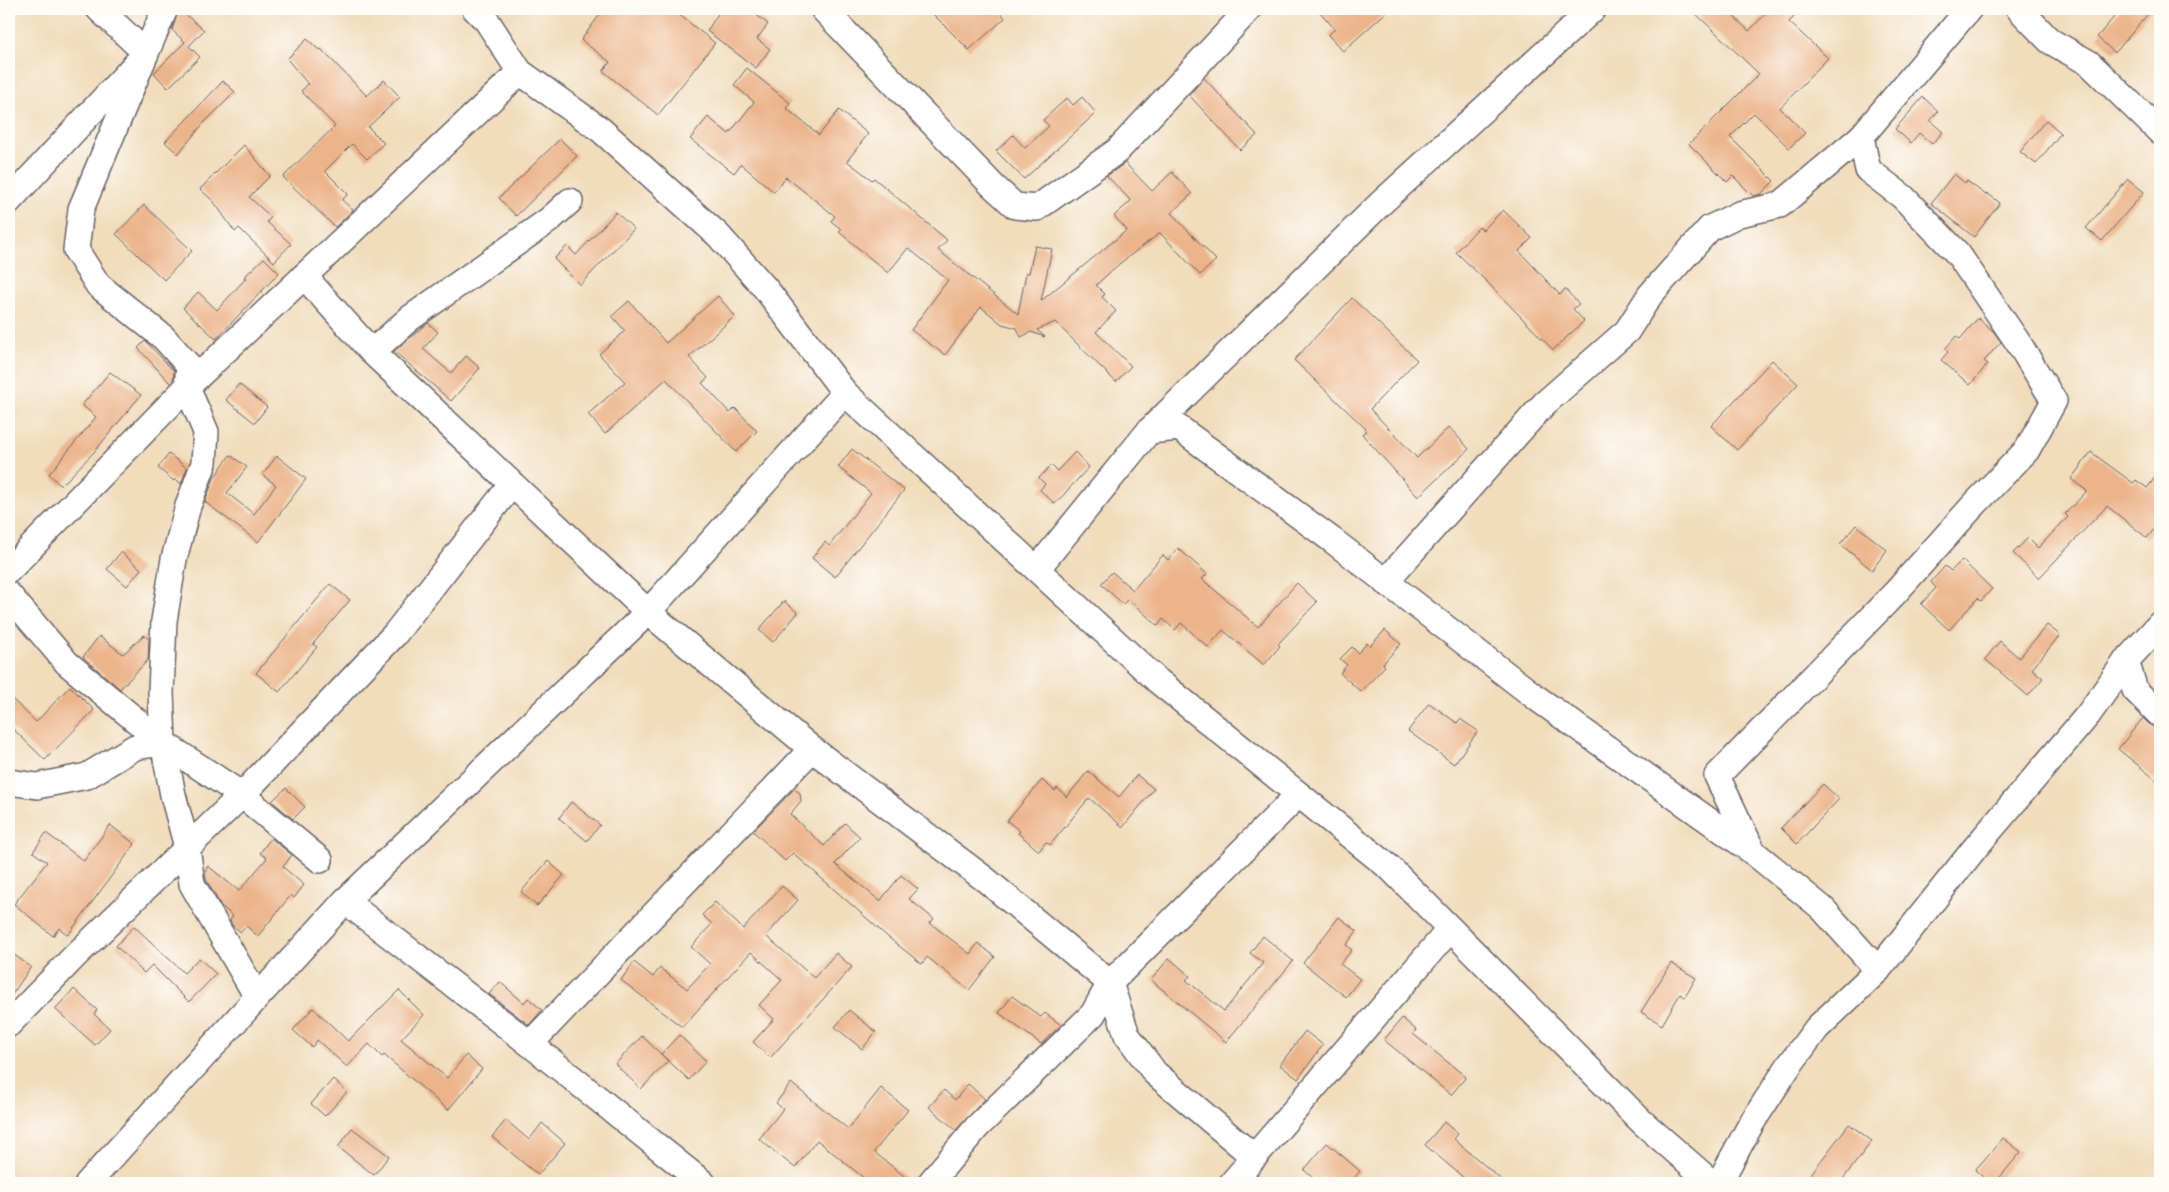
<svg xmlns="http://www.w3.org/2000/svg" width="2169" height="1192" font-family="Kalam,sans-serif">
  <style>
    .building { fill: #ecb48a }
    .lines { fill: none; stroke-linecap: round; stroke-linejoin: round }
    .minor-casing { stroke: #6a6368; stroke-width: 28 }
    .minor { stroke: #fff; stroke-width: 25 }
  </style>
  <rect width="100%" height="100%" fill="#fdfcf7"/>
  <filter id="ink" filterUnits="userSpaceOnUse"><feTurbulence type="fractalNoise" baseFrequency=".02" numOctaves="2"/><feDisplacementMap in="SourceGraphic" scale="10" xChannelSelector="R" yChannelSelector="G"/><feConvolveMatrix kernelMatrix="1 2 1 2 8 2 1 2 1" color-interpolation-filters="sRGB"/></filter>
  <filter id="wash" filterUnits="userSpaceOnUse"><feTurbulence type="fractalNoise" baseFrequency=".0096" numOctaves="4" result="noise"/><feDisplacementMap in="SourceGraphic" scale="20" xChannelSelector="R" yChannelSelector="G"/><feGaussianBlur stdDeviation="1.12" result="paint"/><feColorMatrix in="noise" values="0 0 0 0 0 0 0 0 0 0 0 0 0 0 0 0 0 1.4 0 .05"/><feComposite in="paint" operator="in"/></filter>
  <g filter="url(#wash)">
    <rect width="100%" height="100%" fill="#f1dcbb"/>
    <g id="blocks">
      <!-- building -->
      <g class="building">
        <path d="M 179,9 L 204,30 L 189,46 L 200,57 L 168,88 L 154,73 L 185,42 L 172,30 Z"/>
        <path d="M 604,9 L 672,9 L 715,43 L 658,115 L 603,71 L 610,62 L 581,40 Z"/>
        <path d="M 721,9 L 749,9 L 768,24 L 757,39 L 770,49 L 756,68 L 707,31 Z"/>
        <path d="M 928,9 L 997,9 L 1005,18 L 969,50 Z"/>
        <path d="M 1317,9 L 1390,9 L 1343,51 L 1328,35 L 1335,29 Z"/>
        <path d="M 1691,9 L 1726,9 L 1749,31 L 1770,9 L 1802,9 L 1789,22 L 1828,58 L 1780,108 L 1805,133 L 1789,148 L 1754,113 L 1730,137 L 1774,181 L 1761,194 L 1753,196 L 1733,176 L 1727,182 L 1689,144 L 1759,74 Z"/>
        <path d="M 2121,9 L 2152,9 L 2115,53 L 2097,37 Z"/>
        <path d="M 307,39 L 319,50 L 321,49 L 367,96 L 384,80 L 400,97 L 368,127 L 384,143 L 367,159 L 352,144 L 325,171 L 348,194 L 342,200 L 353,210 L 335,227 L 283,177 L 335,126 L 301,91 L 308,84 L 287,59 Z"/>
        <path d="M 747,68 L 790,103 L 786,108 L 819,135 L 839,110 L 868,134 L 847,161 L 872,180 L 874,178 L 947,240 L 938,250 L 1018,314 L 1026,273 L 1029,273 L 1035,246 L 1052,249 L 1041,301 L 1127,230 L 1114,216 L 1131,201 L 1107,176 L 1125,163 L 1152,191 L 1172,172 L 1192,194 L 1171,213 L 1216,260 L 1200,275 L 1160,233 L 1119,264 L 1096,285 L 1105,294 L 1102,297 L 1116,311 L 1096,332 L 1131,366 L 1116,382 L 1055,322 L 1037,330 L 1045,337 L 1031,332 L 1021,337 L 1017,328 L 1002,324 L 981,307 L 945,355 L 911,330 L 948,280 L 908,248 L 888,273 L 839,232 L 841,229 L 831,221 L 835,216 L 786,177 L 774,192 L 741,164 L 734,173 L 690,139 L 708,117 L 729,134 L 754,102 L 734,85 Z"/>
        <path d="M 1204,78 L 1257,135 L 1240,150 L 1189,95 Z"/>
        <path d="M 223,81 L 235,92 L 203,124 L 178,154 L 165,142 Z"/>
        <path d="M 1082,97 L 1096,113 L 1024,179 L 996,151 L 1013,135 L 1025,148 L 1049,126 L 1043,120 L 1067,98 L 1073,105 Z"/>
        <path d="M 1923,97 L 1938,111 L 1930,121 L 1943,132 L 1932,144 L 1919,133 L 1911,143 L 1895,129 Z"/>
        <path d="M 2046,120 L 2061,133 L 2036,164 L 2020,152 Z"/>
        <path d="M 560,139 L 577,156 L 516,216 L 499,198 Z"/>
        <path d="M 244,145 L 270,176 L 249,197 L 271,217 L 267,222 L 291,244 L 274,262 L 239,228 L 235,232 L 214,202 L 200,189 Z"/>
        <path d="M 1954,174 L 1965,183 L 1967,181 L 1986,195 L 1987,193 L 2000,203 L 1974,237 L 1931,203 Z"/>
        <path d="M 2128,179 L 2144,192 L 2102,241 L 2086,228 Z"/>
        <path d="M 144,205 L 192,251 L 164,280 L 116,234 Z"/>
        <path d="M 1503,210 L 1532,238 L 1519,251 L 1560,295 L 1565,289 L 1579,304 L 1573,309 L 1584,321 L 1553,350 L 1488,283 L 1456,252 L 1479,227 L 1483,230 Z"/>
        <path d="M 616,212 L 634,229 L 580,285 L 554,259 L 567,246 L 576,255 Z"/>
        <path d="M 264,258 L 279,273 L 216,339 L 183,308 L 198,292 L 217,310 L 246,278 L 244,277 Z"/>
        <path d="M 718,296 L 735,316 L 689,357 L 708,378 L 702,383 L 730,413 L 735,408 L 757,431 L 736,452 L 666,379 L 605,434 L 588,414 L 625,382 L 599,354 L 625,331 L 612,316 L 629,301 L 666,343 Z"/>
        <path d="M 1352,298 L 1417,360 L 1370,409 L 1417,458 L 1449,427 L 1469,449 L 1418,497 L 1362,434 L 1367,430 L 1294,360 Z"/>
        <path d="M 1978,318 L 1994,332 L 2001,342 L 1984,361 L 1988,364 L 1970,385 L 1941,360 L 1948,352 L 1945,349 L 1956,336 L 1960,339 Z"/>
        <path d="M 428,323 L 438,332 L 423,349 L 451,373 L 466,356 L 480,368 L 451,401 L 394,351 Z"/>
        <path d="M 145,341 L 174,371 L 173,380 L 170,383 L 138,348 Z"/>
        <path d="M 1772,360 L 1798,384 L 1737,450 L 1711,426 Z"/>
        <path d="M 110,372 L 141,395 L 95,451 L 61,486 L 49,474 L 96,417 L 82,405 Z"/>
        <path d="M 239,384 L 267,407 L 255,423 L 226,400 Z"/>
        <path d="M 852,449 L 904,490 L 835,577 L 812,558 L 825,542 L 829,546 L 871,493 L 838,467 Z"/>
        <path d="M 1075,452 L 1089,467 L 1055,504 L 1040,490 L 1045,484 L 1039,478 L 1051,465 L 1057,471 Z"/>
        <path d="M 2091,452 L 2133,483 L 2136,480 L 2147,488 L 2160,471 L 2160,522 L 2147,538 L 2107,506 L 2039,578 L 2013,553 L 2028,538 L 2038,548 L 2068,517 L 2065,514 L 2087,491 L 2071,479 Z"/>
        <path d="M 169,454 L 187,468 L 181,484 L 176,479 L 174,481 L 158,468 Z"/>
        <path d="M 230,455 L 247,467 L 227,493 L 254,514 L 276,485 L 262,475 L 277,456 L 306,479 L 258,542 L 205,502 L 214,478 Z"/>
        <path d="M 1856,525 L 1887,550 L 1872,570 L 1840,544 Z"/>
        <path d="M 1178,548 L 1207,574 L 1202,579 L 1258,627 L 1297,583 L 1317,602 L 1278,644 L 1280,646 L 1264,665 L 1223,630 L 1208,647 L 1181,623 L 1175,630 L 1163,619 L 1158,626 L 1128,599 L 1123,604 L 1101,584 L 1112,572 L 1133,590 L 1163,555 L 1168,560 Z"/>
        <path d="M 121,552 L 141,569 L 127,586 L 107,569 Z"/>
        <path d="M 1962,560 L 1992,589 L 1981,601 L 1978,598 L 1949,630 L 1921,604 L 1936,588 L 1931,582 L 1945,566 L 1951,571 Z"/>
        <path d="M 330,584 L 350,600 L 313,644 L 317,647 L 279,692 L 256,673 Z"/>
        <path d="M 784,601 L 798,613 L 773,642 L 759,630 Z"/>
        <path d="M 2047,625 L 2060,635 L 2032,669 L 2043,678 L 2028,696 L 1985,659 L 2000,641 L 2019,658 Z"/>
        <path d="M 1385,630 L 1401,644 L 1386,660 L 1383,664 L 1385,666 L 1361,692 L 1340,673 L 1347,665 L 1340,659 L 1352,647 L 1358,653 L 1367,643 L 1370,646 Z"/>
        <path d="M 144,635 L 149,639 L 148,660 L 120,689 L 83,657 L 99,636 L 123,654 Z"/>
        <path d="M 70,686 L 94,710 L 45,760 L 9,725 L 9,696 L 36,722 Z"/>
        <path d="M 1429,703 L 1457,723 L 1460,719 L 1478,731 L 1454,764 L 1408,731 Z"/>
        <path d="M 2143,718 L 2150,725 L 2160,729 L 2160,783 L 2118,749 Z"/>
        <path d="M 1088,771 L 1119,797 L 1137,775 L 1154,789 L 1123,827 L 1089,798 L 1050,845 L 1046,842 L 1039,851 L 1018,833 L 1020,831 L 1007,821 L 1042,780 L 1055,791 L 1057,788 L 1067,797 Z"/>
        <path d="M 1823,784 L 1839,799 L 1797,844 L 1781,828 Z"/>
        <path d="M 286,788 L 305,807 L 293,819 L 272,801 Z"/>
        <path d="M 794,789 L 800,793 L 801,801 L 790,814 L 824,846 L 845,823 L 860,837 L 835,864 L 880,901 L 901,875 L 918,889 L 909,899 L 934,919 L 930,923 L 970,954 L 978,943 L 995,957 L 969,990 L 927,957 L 922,964 L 889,938 L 793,853 L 785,861 L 753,831 Z"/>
        <path d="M 571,802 L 600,825 L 587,841 L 559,818 Z"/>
        <path d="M 110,825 L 135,844 L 68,935 L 59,928 L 53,936 L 14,904 L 47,862 L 33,852 L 46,833 L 84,861 Z"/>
        <path d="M 271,838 L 292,855 L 283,867 L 304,885 L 294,898 L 291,895 L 258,936 L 246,926 L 241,932 L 232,925 L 230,920 L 233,916 L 221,906 L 206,879 L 205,871 L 208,866 L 239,891 L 267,858 L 260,853 Z"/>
        <path d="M 548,861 L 564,875 L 537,906 L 521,892 Z"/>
        <path d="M 782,886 L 798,900 L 766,936 L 814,978 L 836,953 L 852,967 L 770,1058 L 753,1042 L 774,1019 L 759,1005 L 782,980 L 751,952 L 682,1027 L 621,980 L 634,962 L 653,977 L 660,968 L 687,989 L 710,964 L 691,947 L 712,924 L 702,915 L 715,902 L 743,929 Z"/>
        <path d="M 1339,917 L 1357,931 L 1346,945 L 1352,950 L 1340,964 L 1360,979 L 1346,997 L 1303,963 Z"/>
        <path d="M 134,926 L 184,973 L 199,958 L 216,974 L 189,1002 L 152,965 L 144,973 L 116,946 Z"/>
        <path d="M 1263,936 L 1293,961 L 1226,1042 L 1151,980 L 1169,958 L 1190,976 L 1186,980 L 1224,1011 L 1263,963 L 1250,953 Z"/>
        <path d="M 9,951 L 31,967 L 9,999 Z"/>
        <path d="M 1671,963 L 1696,978 L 1685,997 L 1680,994 L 1662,1025 L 1641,1012 Z"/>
        <path d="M 500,982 L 524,1003 L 528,998 L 542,1010 L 529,1025 L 489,994 Z"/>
        <path d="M 74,989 L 97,1010 L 94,1014 L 110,1029 L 95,1045 L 55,1009 Z"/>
        <path d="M 399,990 L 424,1015 L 401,1039 L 447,1078 L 466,1055 L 482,1069 L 448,1110 L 384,1055 L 382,1057 L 369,1044 L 347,1067 L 317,1040 L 312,1047 L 293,1030 L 313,1008 L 348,1041 Z"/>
        <path d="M 1012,996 L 1041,1017 L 1045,1013 L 1061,1025 L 1041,1044 L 999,1013 Z"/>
        <path d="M 849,1010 L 876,1032 L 862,1049 L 835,1027 Z"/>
        <path d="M 1402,1018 L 1416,1030 L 1413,1034 L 1466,1077 L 1451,1095 L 1384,1040 Z"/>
        <path d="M 1305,1031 L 1323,1045 L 1298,1079 L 1280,1065 Z"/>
        <path d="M 679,1035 L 706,1061 L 689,1080 L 661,1054 Z"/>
        <path d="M 642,1036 L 668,1061 L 641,1089 L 615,1064 Z"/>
        <path d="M 333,1079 L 347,1092 L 325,1116 L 311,1104 Z"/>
        <path d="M 791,1083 L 848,1129 L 881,1088 L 908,1110 L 874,1152 L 913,1183 L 870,1183 L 817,1140 L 795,1168 L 759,1139 L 783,1109 L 776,1103 Z"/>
        <path d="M 968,1084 L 985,1099 L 956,1130 L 929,1107 L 944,1090 L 955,1100 Z"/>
        <path d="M 506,1120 L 529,1140 L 542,1123 L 565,1143 L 538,1175 L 492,1137 Z"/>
        <path d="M 1444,1122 L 1458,1134 L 1454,1139 L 1505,1183 L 1470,1183 L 1425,1145 Z"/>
        <path d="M 1849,1124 L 1872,1141 L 1840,1183 L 1804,1183 Z"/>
        <path d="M 352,1128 L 389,1156 L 374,1175 L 338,1147 Z"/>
        <path d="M 2003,1138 L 2021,1152 L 1995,1183 L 1990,1183 L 1975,1170 Z"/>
        <path d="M 1327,1143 L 1360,1171 L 1350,1183 L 1319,1183 L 1304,1170 Z"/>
      </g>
    </g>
  </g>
  <g filter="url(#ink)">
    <use href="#blocks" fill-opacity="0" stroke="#6a6368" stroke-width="1"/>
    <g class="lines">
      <!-- minor casing -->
      <g class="minor-casing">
        <g id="minor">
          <path d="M 99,9 L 146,53 L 81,209 L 76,250 L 98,285 L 164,338 L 189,366 L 187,387 L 206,432 L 204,463 L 188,506 L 174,559 L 164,621 L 161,692 L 163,743 L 173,795 L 187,847 L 192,884 L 257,997"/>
          <path d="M 475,9 L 487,21 L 520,72 L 601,130 L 718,235 L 766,289 L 845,393 L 1158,681 L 1390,868 L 1642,1122 L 1712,1183"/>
          <path d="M 823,9 L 993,186 L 1015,206 L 1037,208 L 1117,151 L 1249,9"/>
          <path d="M 2019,9 L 2050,41 L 2089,63 L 2160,132"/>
          <path d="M 9,201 L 146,53 L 165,9"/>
          <path d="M 304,276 L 372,352 L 648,612 L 812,749 L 986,880 L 1110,983 L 1127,1035 L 1155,1073 L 1254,1157"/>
          <path d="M 372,352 L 409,319 L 549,220 L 570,201"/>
          <path d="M 1149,431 L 1179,428 L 1332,540 L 1538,699 L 1753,852 L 1822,908 L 1878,970"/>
          <path d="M 1037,569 L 1149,431 L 1380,204 L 1593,9"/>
          <path d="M 9,570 L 187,387 L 520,72"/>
          <path d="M 1385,582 L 1544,404 L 1627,331 L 1650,295 L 1710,228 L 1739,214 L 1780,205 L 1861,137 L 1969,9"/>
          <path d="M 9,595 L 67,663 L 163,743 L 242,795 L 320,860"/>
          <path d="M 2126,661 L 2135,690 L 2160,715"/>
          <path d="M 9,782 L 37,786 L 87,776 L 135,747 L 163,743"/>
          <path d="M 1753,852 L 1717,776 L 1895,593 L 1972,507 L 2027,450 L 2054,401 L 2019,344 L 1958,254 L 1903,197 L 1868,170 L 1861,137"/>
          <path d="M 345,901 L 530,1044 L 703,1183"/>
          <path d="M 9,1024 L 75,956 L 242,795 L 395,634 L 512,484"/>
          <path d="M 530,1044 L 812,749"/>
          <path d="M 88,1183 L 345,901 L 648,612 L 845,393"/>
          <path d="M 930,1183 L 977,1127 L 1093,1014 L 1110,983 L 1298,795"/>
          <path d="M 1232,1183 L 1450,929"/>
          <path d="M 1719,1183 L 1751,1124 L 1788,1067 L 1817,1028 L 1878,970 L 1975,848 L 2088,715 L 2126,661 L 2160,624"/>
        </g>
      </g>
      <!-- minor -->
      <use href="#minor" class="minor"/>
    </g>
  </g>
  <!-- margin -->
  <rect width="2169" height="1192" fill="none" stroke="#fdfcf7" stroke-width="30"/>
</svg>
